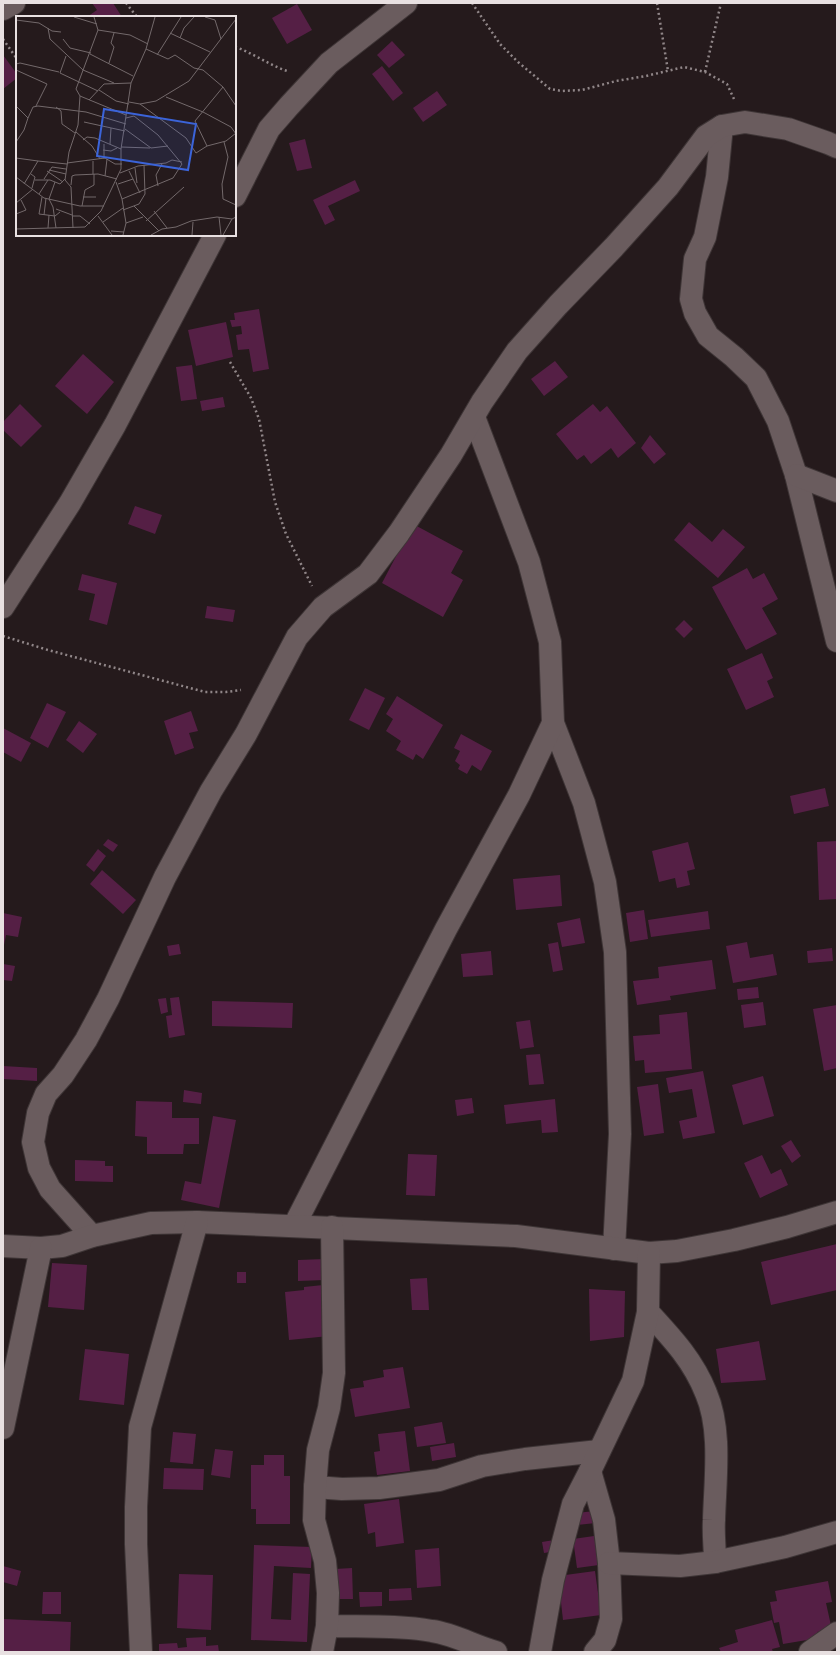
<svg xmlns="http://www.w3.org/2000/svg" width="840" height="1655" font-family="Figtree,sans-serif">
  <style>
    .building { fill: #551f45 }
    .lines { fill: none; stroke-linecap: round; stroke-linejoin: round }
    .street-casing { stroke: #3e3536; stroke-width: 24 }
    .path { stroke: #908688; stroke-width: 2.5; stroke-dasharray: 2 3; stroke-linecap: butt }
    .street { stroke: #6a5c5e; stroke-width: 22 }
    .inset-road { fill: none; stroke: #73696b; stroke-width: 1 }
    .view { fill: #3b64d9; fill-opacity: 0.15; stroke: #3b64d9; stroke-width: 2 }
    .inset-edge { fill: none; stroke: #e8e0e1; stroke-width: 2 }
  </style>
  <rect width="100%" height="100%" fill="#251a1c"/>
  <!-- building -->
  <g class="building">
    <path d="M 92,3 L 113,3 L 122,17 L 87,17 L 97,10 Z"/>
    <path d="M 297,4 L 312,30 L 287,44 L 272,18 Z"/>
    <path d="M 392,41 L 405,55 L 389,68 L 377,55 Z"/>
    <path d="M 3,55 L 17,74 L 17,78 L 3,89 Z"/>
    <path d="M 382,66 L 403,93 L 393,101 L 372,74 Z"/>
    <path d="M 437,91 L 447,105 L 423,122 L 413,108 Z"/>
    <path d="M 305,139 L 312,168 L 297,171 L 289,143 Z"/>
    <path d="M 355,180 L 360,191 L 328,206 L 335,220 L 325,225 L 313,200 Z"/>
    <path d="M 259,309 L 269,369 L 253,372 L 249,349 L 238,350 L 236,335 L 242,334 L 241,326 L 232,327 L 230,320 L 235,320 L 234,313 Z"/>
    <path d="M 226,322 L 233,357 L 196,366 L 188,330 Z"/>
    <path d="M 83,354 L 114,382 L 87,414 L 55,386 Z"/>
    <path d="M 555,361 L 568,377 L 544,396 L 531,379 Z"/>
    <path d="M 192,365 L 197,399 L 181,401 L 176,367 Z"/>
    <path d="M 223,397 L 225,407 L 202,411 L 200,401 Z"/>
    <path d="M 20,404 L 42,426 L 21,447 L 3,430 L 3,422 Z"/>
    <path d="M 593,404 L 600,412 L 607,406 L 636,443 L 618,458 L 611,448 L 591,464 L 584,455 L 577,460 L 556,434 Z"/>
    <path d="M 650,435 L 666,454 L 654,464 L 641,448 Z"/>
    <path d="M 135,506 L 162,515 L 155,534 L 128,524 Z"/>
    <path d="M 689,522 L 712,542 L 723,529 L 745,547 L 718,578 L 674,540 Z"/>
    <path d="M 413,524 L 463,551 L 451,573 L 463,580 L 443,617 L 382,583 Z"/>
    <path d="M 747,568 L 753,579 L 764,573 L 778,599 L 762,608 L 777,634 L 746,650 L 712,587 Z"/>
    <path d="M 82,574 L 117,583 L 107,625 L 89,620 L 95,594 L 78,590 Z"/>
    <path d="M 207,606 L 235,610 L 233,622 L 205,618 Z"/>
    <path d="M 684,620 L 693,629 L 684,638 L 675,629 Z"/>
    <path d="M 762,653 L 773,678 L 767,681 L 774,697 L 746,710 L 727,669 Z"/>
    <path d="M 365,688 L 385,698 L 369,730 L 349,720 Z"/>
    <path d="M 397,696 L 443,725 L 423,759 L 416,754 L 413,760 L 396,750 L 401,741 L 386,731 L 393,719 L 386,714 Z"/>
    <path d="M 47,703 L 66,712 L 48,748 L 30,738 Z"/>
    <path d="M 191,711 L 198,731 L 189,733 L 194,748 L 175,755 L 164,721 Z"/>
    <path d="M 79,721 L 97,734 L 83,753 L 66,740 Z"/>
    <path d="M 3,728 L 31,743 L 21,762 L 3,752 Z"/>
    <path d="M 461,734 L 492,751 L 481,771 L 472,765 L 467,774 L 458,769 L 460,765 L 455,761 L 460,751 L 454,748 Z"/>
    <path d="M 825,788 L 829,806 L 794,814 L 790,796 Z"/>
    <path d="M 108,839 L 118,845 L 113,852 L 103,845 Z"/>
    <path d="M 837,841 L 837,899 L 819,900 L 817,842 Z"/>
    <path d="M 688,842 L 695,869 L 687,871 L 690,885 L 677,888 L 675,878 L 659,882 L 652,851 Z"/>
    <path d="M 98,849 L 106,856 L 94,872 L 86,865 Z"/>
    <path d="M 102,870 L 136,900 L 123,914 L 90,884 Z"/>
    <path d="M 560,875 L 562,906 L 516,910 L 513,879 Z"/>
    <path d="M 644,910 L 648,939 L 630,942 L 626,913 Z"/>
    <path d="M 708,911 L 710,929 L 651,937 L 648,920 Z"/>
    <path d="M 3,913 L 22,917 L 18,937 L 6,935 L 4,945 Z"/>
    <path d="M 580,918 L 585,943 L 562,947 L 557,923 Z"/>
    <path d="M 558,942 L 563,970 L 553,972 L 548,944 Z"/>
    <path d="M 747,942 L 750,958 L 773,954 L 777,975 L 733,983 L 726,946 Z"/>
    <path d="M 179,944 L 181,954 L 169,956 L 167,946 Z"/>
    <path d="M 832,948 L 833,961 L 808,963 L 807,951 Z"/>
    <path d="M 491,951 L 493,975 L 463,977 L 461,954 Z"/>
    <path d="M 712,960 L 716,989 L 670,996 L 671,1000 L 637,1005 L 633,981 L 659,978 L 658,967 Z"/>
    <path d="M 3,964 L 15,966 L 12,981 L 3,980 Z"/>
    <path d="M 758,987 L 759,998 L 738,1000 L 737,989 Z"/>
    <path d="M 179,997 L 185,1035 L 169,1038 L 166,1016 L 172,1015 L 170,998 Z"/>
    <path d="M 166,998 L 168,1012 L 161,1014 L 158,999 Z"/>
    <path d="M 212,1001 L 293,1003 L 292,1028 L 212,1026 Z"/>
    <path d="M 763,1002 L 766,1025 L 744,1028 L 741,1005 Z"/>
    <path d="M 837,1005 L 837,1068 L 824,1071 L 813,1009 Z"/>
    <path d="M 687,1012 L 692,1069 L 645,1073 L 644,1060 L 635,1061 L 633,1036 L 660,1034 L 659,1015 Z"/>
    <path d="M 530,1020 L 534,1047 L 520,1049 L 516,1022 Z"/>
    <path d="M 540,1054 L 544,1084 L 529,1085 L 526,1055 Z"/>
    <path d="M 3,1066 L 37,1068 L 37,1081 L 3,1079 Z"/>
    <path d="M 703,1071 L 715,1133 L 683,1139 L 679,1121 L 697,1117 L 692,1089 L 669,1093 L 666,1078 Z"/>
    <path d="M 763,1076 L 774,1116 L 743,1125 L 732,1085 Z"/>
    <path d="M 658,1084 L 664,1133 L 644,1136 L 637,1087 Z"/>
    <path d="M 184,1090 L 202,1093 L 201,1104 L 183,1102 Z"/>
    <path d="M 472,1098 L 474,1113 L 457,1116 L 455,1100 Z"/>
    <path d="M 555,1099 L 558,1132 L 542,1133 L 541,1120 L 506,1124 L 504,1105 Z"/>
    <path d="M 136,1101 L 172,1102 L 172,1118 L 199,1118 L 199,1144 L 184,1144 L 183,1154 L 147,1154 L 147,1137 L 135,1136 Z"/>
    <path d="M 213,1116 L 236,1120 L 219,1208 L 181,1200 L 185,1181 L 201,1184 Z"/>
    <path d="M 791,1140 L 801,1156 L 792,1163 L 781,1146 Z"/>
    <path d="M 408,1154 L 437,1155 L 435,1196 L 406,1195 Z"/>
    <path d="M 762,1155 L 771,1174 L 781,1169 L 788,1185 L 760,1198 L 744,1163 Z"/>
    <path d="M 75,1160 L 105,1161 L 105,1166 L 113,1166 L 113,1182 L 75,1181 Z"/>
    <path d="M 837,1244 L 837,1290 L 771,1305 L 761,1262 Z"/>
    <path d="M 325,1259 L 325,1280 L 298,1281 L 298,1260 Z"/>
    <path d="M 52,1263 L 87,1265 L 84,1310 L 48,1307 Z"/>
    <rect x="237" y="1272" width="9" height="11"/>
    <path d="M 427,1278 L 429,1310 L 412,1310 L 410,1279 Z"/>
    <path d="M 323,1285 L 329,1336 L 289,1340 L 285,1292 L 304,1290 L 304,1287 Z"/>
    <path d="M 589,1289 L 625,1291 L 624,1337 L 590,1341 Z"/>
    <path d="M 759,1341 L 766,1380 L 721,1383 L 716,1349 Z"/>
    <path d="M 85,1349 L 129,1354 L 124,1405 L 79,1400 Z"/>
    <path d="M 403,1367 L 410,1408 L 355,1417 L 350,1389 L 364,1387 L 363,1381 L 384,1377 L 383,1370 Z"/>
    <path d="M 442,1422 L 446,1443 L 417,1447 L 414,1427 Z"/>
    <path d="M 405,1431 L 410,1471 L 377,1475 L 374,1452 L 380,1451 L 378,1434 Z"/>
    <path d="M 173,1432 L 196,1434 L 193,1464 L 170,1462 Z"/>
    <path d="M 454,1443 L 456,1457 L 432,1461 L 430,1447 Z"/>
    <path d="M 215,1449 L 233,1451 L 230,1478 L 211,1475 Z"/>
    <path d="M 264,1455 L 284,1455 L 284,1476 L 290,1476 L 290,1524 L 256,1524 L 256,1509 L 251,1509 L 251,1465 L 264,1465 Z"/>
    <path d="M 164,1468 L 204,1469 L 203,1490 L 163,1489 Z"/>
    <path d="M 399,1499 L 404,1543 L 376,1547 L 375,1532 L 368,1534 L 364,1504 Z"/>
    <path d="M 595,1511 L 596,1523 L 577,1525 L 576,1513 Z"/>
    <path d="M 594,1536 L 599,1565 L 577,1568 L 573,1539 Z"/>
    <path d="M 554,1540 L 556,1551 L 544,1553 L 542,1542 Z"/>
    <path d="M 254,1545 L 312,1547 L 311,1568 L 274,1566 L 271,1619 L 291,1620 L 293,1573 L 310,1574 L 307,1642 L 251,1640 Z"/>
    <path d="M 439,1548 L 441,1586 L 417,1588 L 415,1550 Z"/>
    <path d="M 3,1566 L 21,1571 L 17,1586 L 3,1582 Z"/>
    <path d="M 352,1568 L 353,1599 L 336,1599 L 335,1569 Z"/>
    <path d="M 595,1571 L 601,1615 L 563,1620 L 558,1576 Z"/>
    <path d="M 179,1574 L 213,1575 L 211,1630 L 177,1628 Z"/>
    <path d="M 828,1581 L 832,1602 L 826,1603 L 832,1630 L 817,1632 L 819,1638 L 783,1644 L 779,1622 L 774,1623 L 770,1602 L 777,1601 L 775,1591 Z"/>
    <path d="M 411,1588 L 412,1600 L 389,1601 L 389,1589 Z"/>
    <path d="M 43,1592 L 61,1592 L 61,1614 L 42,1614 Z"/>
    <path d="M 359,1592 L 382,1592 L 382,1606 L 360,1607 Z"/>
    <path d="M 4,1619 L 71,1622 L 70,1652 L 3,1652 Z"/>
    <path d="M 772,1620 L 780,1647 L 772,1649 L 773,1652 L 721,1652 L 719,1648 L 738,1642 L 735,1630 Z"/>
    <path d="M 206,1637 L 206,1646 L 218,1645 L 219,1652 L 159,1652 L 159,1644 L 177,1643 L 178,1648 L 187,1647 L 186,1638 Z"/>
  </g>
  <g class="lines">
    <!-- street casing -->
    <g class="street-casing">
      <g id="street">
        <path d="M 3,9 L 14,3"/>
        <path d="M 722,126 L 717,177 L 705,237 L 695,259 L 691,299 L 695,313 L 708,336 L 734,357 L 756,378 L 778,421 L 796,475 L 837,641"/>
        <path d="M 235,196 L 269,129 L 289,106 L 329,63 L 406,3"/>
        <path d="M 796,475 L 837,491"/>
        <path d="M 3,607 L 70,503 L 115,425 L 215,235"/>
        <path d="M 553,723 L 584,803 L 605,882 L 615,952 L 620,1134 L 614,1249"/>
        <path d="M 294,1226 L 446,929 L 519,795 L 553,723 L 550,642 L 529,562 L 474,417"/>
        <path d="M 92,1236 L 50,1189 L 39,1168 L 33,1142 L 38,1113 L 46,1094 L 63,1075 L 86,1040 L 108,999 L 165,877 L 211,791 L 246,734 L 297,637 L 323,607 L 368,574 L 399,533 L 451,455 L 482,402 L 517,351 L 558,305 L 614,247 L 668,187 L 706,136 L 722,126 L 745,122 L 788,129 L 828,143 L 837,147"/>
        <path d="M 3,1246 L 41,1248 L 62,1246 L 92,1236 L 151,1223 L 197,1222 L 516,1236 L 649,1253 L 677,1251 L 734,1240 L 787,1227 L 837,1212"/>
        <path d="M 648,1312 C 671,1337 693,1360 706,1393 C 722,1430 715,1480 714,1520 C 713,1534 715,1548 715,1562"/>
        <path d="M 3,1428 L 41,1248"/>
        <path d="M 590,1471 L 604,1520 L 609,1563 L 611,1619 L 605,1640 L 595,1652"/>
        <path d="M 315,1487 L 342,1489 L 379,1488 L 439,1480 L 482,1466 L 525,1459 L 599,1451"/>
        <path d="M 609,1563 L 680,1566 L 715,1562 L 785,1547 L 837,1532"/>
        <path d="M 327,1626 C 362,1627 398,1625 432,1631 C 454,1634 474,1646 496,1652"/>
        <path d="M 141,1652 L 136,1544 L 136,1507 L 140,1427 L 197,1222"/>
        <path d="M 322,1652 L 327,1626 L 328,1593 L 325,1561 L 314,1520 L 315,1487 L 318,1450 L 329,1408 L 334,1373 L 332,1227"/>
        <path d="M 540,1652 L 553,1580 L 573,1504 L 590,1471 L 633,1381 L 648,1312 L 649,1253"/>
        <path d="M 810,1652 L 837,1633"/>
      </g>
    </g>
    <!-- path -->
    <g class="path">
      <path d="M 126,3 L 137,17"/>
      <path d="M 472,3 L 500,44 L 518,62 L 550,89 L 562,91 L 582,90 L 616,81 L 646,76 L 684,67 L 705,72 L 727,84 L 734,99"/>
      <path d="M 657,3 L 668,71"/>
      <path d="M 3,39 L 17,59"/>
      <path d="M 235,47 C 253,53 269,65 287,71"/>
      <path d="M 705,72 L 721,3"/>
      <path d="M 230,362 L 251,398 L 259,419 L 275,502 L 286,534 L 312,586"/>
      <path d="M 3,636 L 48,650 L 205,692 L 226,692 L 241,690"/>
    </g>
    <!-- street -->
    <use href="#street" class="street"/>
  </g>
  <!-- overview -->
  <g transform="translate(16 16)">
    <rect width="220" height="220" fill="#251a1c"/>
    <path class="inset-road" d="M 58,1 L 81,8M 189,1 L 199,4 L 205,23M 0,4 L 23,7 L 36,15 L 45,16M 32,12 L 34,23 L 67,54 L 98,67M 82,14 L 114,19 L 132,28M 154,17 L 194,36M 164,22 L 168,12 L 178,1M 47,23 L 54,32 L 75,37M 130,33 L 152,43 L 159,39 L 178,52 L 187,54 L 207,71 L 220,90M 74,38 L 117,60M 141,39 L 165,1M 50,40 L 44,57 L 82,75M 93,47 L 98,31 L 95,27 L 98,17M 0,48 L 4,47 L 43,56M 0,54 L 31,68 L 20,90M 83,74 L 100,85 L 113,88M 64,80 L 110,99M 150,81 L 187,96 L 215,111 L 220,118M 73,84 L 88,68 L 115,67M 113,86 L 124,88 L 140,85 L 173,65 L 220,3M 124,88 L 170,122 L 180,137 L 191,130 L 210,125 L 220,117M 0,90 L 12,102 L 17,91 L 22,90 L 70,96 L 110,108M 40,91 L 45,95 L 46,108 L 59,117M 68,106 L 109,115M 109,113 L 135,132 L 152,130M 60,116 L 76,130 L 84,143M 67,124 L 71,121 L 79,122 L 105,133M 0,126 L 8,114 L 12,102M 208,126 L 212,141 L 206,168 L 207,183 L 220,189M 94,128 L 95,112M 191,130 L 179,105 L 207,71M 105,131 L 134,132M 87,134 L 95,135 L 101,132M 0,142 L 22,145M 88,143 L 88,128M 51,147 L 89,142 L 99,148 L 106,148M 119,152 L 121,167M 33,154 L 50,158M 31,155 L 47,166M 113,155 L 124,177M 104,157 L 122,150 L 150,147 L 156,144 L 166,146M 15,158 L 19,161 L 16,172M 77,158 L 77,145M 89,160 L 91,143M 0,161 L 28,182 L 64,190 L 88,190M 28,163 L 36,151 L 50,153M 19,164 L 34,164 L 44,168 L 49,163M 39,166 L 33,183 L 37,191 L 40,212M 100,166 L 106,183 L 110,207 L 107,219M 8,168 L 22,145 L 51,148M 102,168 L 117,163M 55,169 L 56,160 L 59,159 L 82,158 L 101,163M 142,170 L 140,159 L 146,148M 23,178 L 32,164M 26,181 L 23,198 L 39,200 L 44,196M 67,181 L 80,181M 106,183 L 157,162 L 166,148 L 142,119 L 118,100 L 110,102M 0,187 L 17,173M 66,190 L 69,174 L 78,169 L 78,158M 118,190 L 143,215M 40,193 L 56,199M 107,194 L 123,188 L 129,178 L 128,149M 138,195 L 151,212M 0,198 L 10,194 L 5,184M 28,199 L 30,182M 56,200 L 64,200 L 74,208M 82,200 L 96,219M 203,201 L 205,219M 130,205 L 168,171M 87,206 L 107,192M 110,207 L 127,201M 32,212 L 33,199M 57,212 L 55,171 L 49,164 L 53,136 L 62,109 L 64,80 L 60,73 L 82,14 L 78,1M 0,213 L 69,211 L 85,195 L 105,153 L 105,133 L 115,67 L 130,33 L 139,1M 95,215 L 108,216M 135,219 L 146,213 L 160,211 L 175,205 L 201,201 L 216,203 L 220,201M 176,219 L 177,206M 207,219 L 216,203"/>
    <path class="view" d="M 88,93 L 180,108 L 172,154 L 81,140 Z"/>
    <rect width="220" height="220" class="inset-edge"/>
  </g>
  <!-- border -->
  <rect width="840" height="1655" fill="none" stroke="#e8e0e1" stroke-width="8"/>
</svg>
